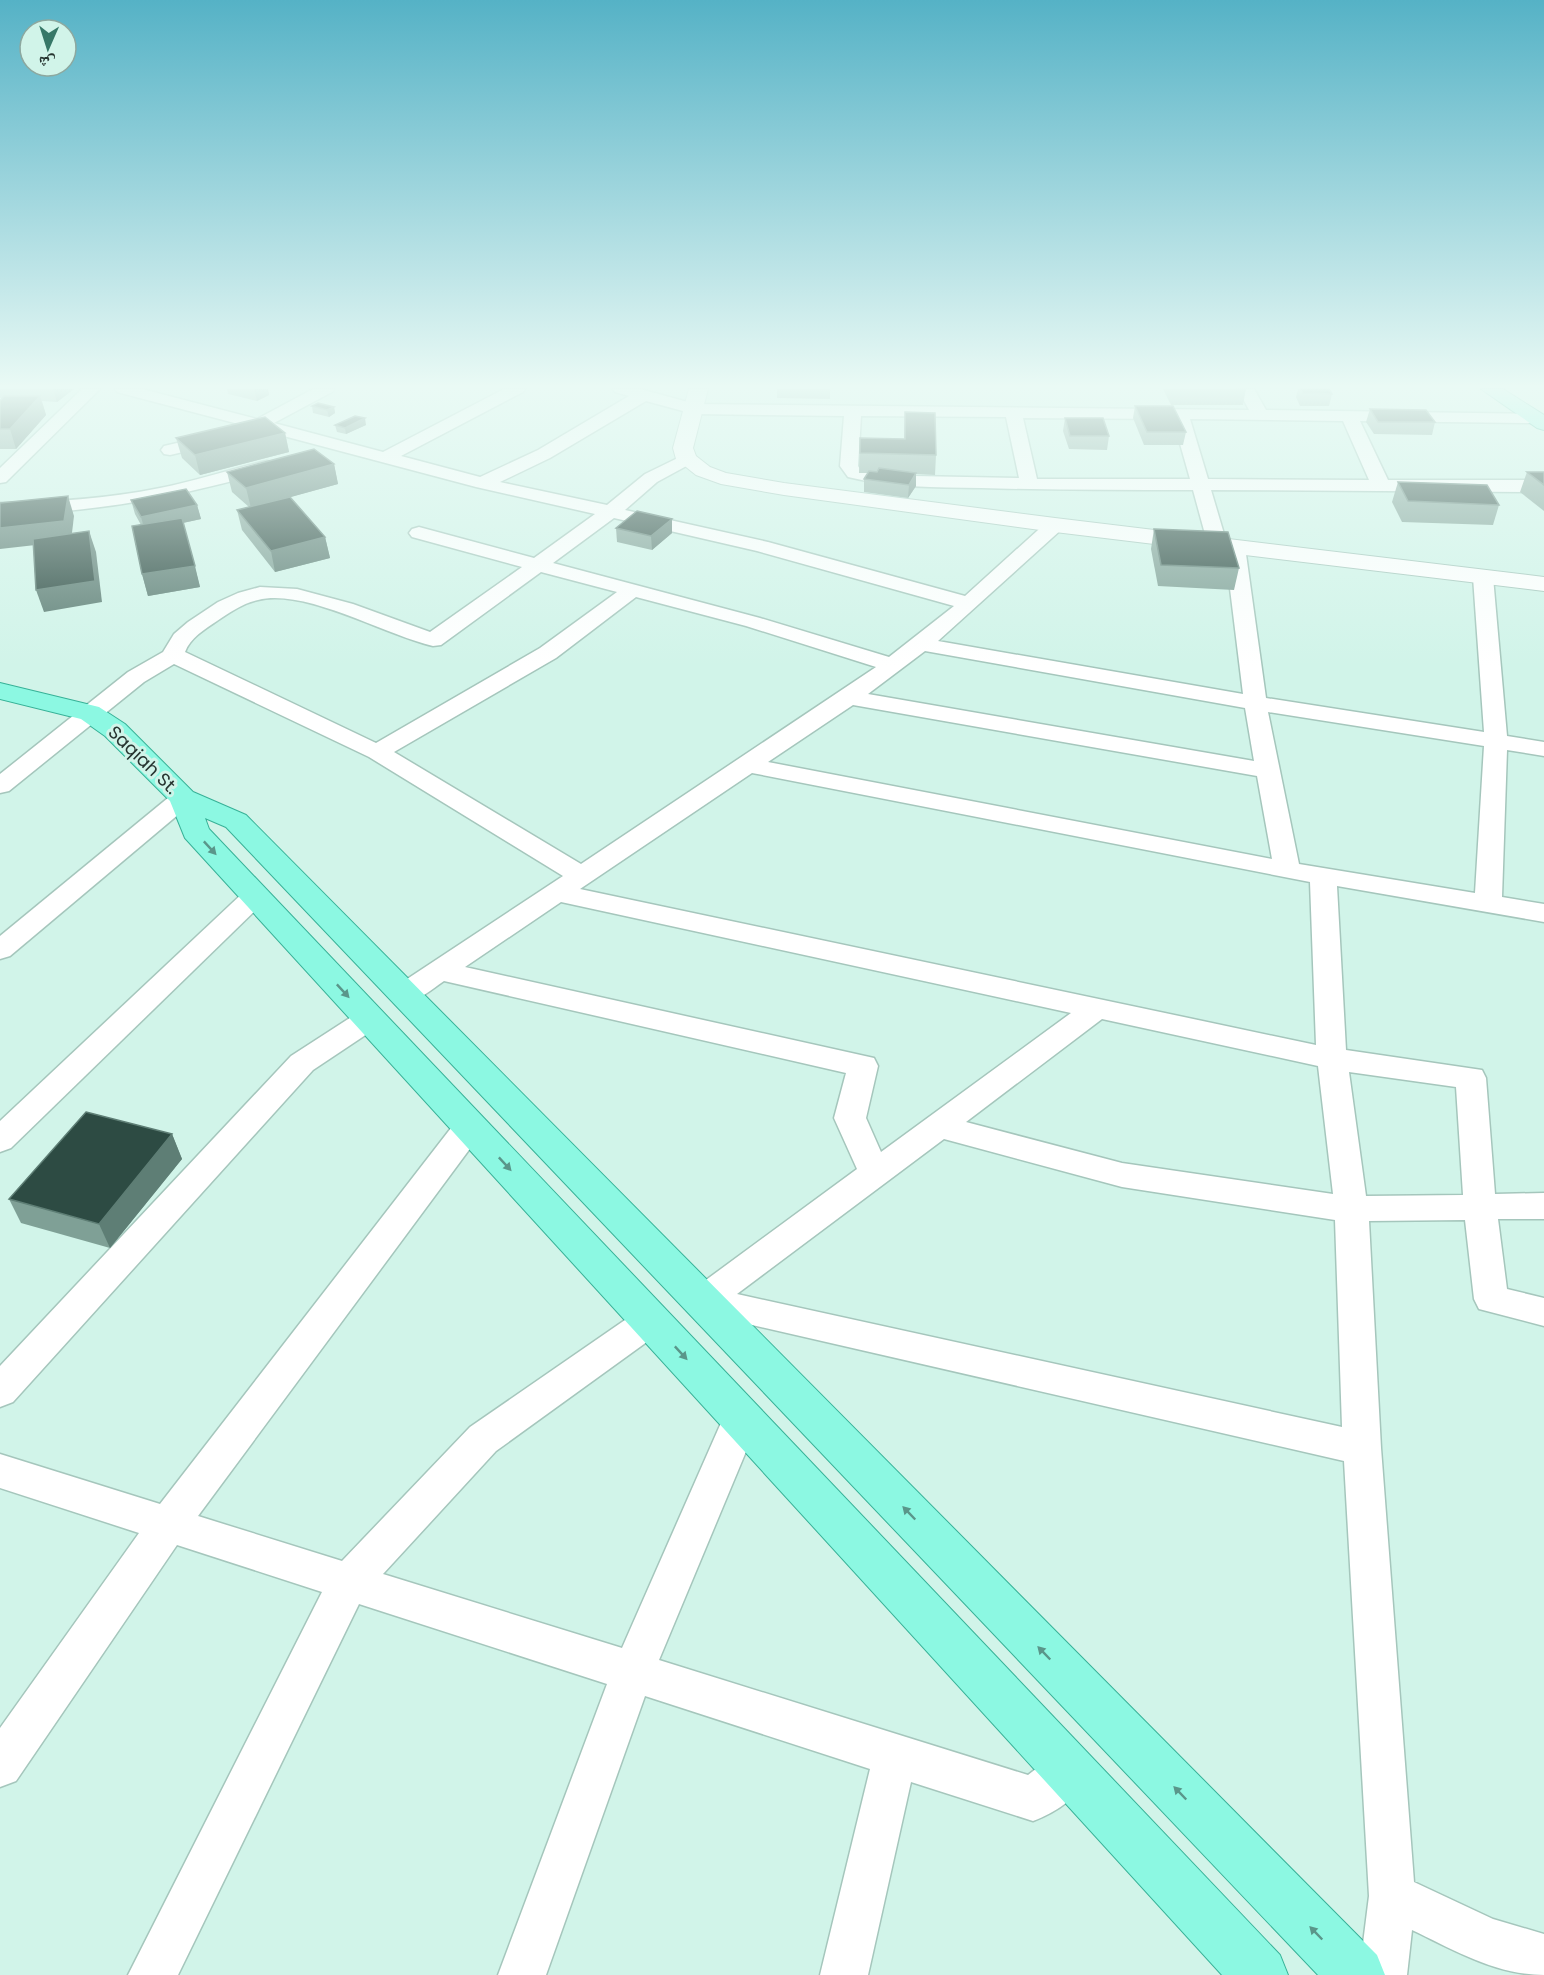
<svg xmlns="http://www.w3.org/2000/svg" width="1544" height="1975" font-family="Poppins,'Noto Naskh Arabic',sans-serif">
  <style>
    .lines { fill: none; stroke-linecap: round; stroke-linejoin: round }
    .street-casing { stroke: #a5c6bc; stroke-width: 3 }
    .secondary-casing { stroke: #a5c6bc; stroke-width: 2 }
    .primary-casing { stroke: #37b197; stroke-width: 2 }
    .street { fill: #fff; fill-rule: evenodd }
    .secondary { fill: #fff; fill-rule: evenodd }
    .primary { fill: #8cf8e2; fill-rule: evenodd }
    .wall { fill: #7fa096 }
    .shaded-wall { fill: #5e7e75 }
    .building { fill: #2d4b43; stroke: #5e7e75; stroke-width: 1.5 }
    .oneway { fill: #5a968a }
    .labels { text-anchor: middle; stroke-width: 6; stroke-linejoin: round; paint-order: stroke }
    .street-label { font-size: 18px; fill: #273531; stroke: #d1f4e9 }
  </style>
  <rect width="100%" height="100%" fill="#d1f4e9"/>
  <g class="lines">
    <!-- street casing -->
    <g class="street-casing">
      <g id="street">
        <path d="M 82,389 L 100,389 L 6,482 L 0,483 L 0,468 Z"/>
        <path d="M 115,389 L 142,389 L 257,419 L 313,389 L 334,389 L 332,392 L 274,423 L 383,452 L 504,389 L 525,389 L 523,392 L 401,456 L 480,477 L 538,450 L 629,396 L 615,392 L 613,389 L 640,389 L 695,404 L 1249,410 L 1238,389 L 1254,389 L 1266,410 L 1540,414 L 1543,418 L 1540,422 L 1534,423 L 1360,421 L 1388,480 L 1544,480 L 1544,492 L 1211,490 L 1227,544 L 1235,541 L 1242,543 L 1245,547 L 1266,698 L 1484,732 L 1473,577 L 1476,573 L 1490,573 L 1493,577 L 1507,736 L 1544,742 L 1544,756 L 1507,750 L 1502,897 L 1544,904 L 1544,922 L 1337,886 L 1346,1050 L 1482,1070 L 1486,1078 L 1495,1194 L 1544,1193 L 1544,1219 L 1498,1219 L 1507,1289 L 1544,1298 L 1544,1326 L 1479,1309 L 1474,1299 L 1465,1220 L 1369,1221 L 1381,1448 L 1414,1882 L 1493,1919 L 1544,1934 L 1544,1975 C 1496,1975 1454,1950 1412,1930 L 1407,1975 L 1359,1975 L 1369,1896 L 1344,1461 L 691,1311 L 686,1301 L 691,1291 L 857,1169 L 834,1118 L 846,1073 L 444,981 C 428,992 414,1006 395,1001 L 391,994 L 395,987 L 563,876 L 369,757 L 174,664 L 144,682 L 9,791 L 0,793 L 0,774 L 128,672 L 163,652 L 174,634 L 188,622 L 218,602 L 238,593 L 260,587 L 297,589 L 353,604 L 430,632 L 522,567 L 412,537 L 409,533 L 412,529 L 419,527 L 534,558 L 595,514 L 476,487 L 261,430 L 248,431 L 246,426 L 117,392 ZM 646,401 L 694,414 L 844,416 L 840,466 L 848,477 C 891,488 936,487 981,488 C 1051,490 1122,490 1193,490 L 1208,545 L 1211,549 L 1218,551 L 1225,548 L 1243,694 L 938,641 L 1062,529 L 1065,525 L 1062,521 L 1048,521 L 965,596 L 768,542 L 625,510 L 657,482 L 692,463 L 695,459 L 692,455 L 686,454 L 645,474 L 607,505 L 500,482 L 550,458 ZM 861,416 L 1006,417 L 1019,478 L 914,476 L 860,469 L 858,466 ZM 1023,418 L 1173,419 L 1190,479 L 1037,479 ZM 1190,419 L 1343,421 L 1369,480 L 1208,479 ZM 614,518 L 757,551 L 954,606 L 889,657 L 760,618 L 553,563 ZM 541,572 L 617,592 L 540,648 L 376,743 L 185,652 C 190,638 205,629 217,621 C 229,613 243,603 258,600 C 305,588 385,635 433,646 L 441,645 ZM 636,597 L 746,626 L 876,667 L 581,864 L 394,752 L 556,658 ZM 925,651 L 1245,708 L 1254,761 L 868,694 ZM 853,705 L 1257,776 L 1272,859 L 768,762 ZM 1268,712 L 1484,746 L 1475,893 L 1299,864 ZM 752,773 L 1310,882 L 1316,1045 L 580,889 ZM 561,902 L 1071,1013 L 881,1152 L 866,1118 L 878,1066 L 874,1058 L 465,967 ZM 1102,1019 L 1318,1066 L 1333,1194 L 1122,1163 L 966,1122 ZM 1349,1072 L 1456,1087 L 1463,1195 L 1366,1196 ZM 944,1139 L 1122,1187 L 1335,1220 L 1342,1427 L 737,1294 Z"/>
        <path d="M 216,434 L 222,435 L 225,439 L 222,443 L 170,455 L 164,454 L 161,450 L 164,446 Z"/>
        <path d="M 267,461 L 273,462 L 276,466 L 273,470 C 178,497 99,512 0,515 L 0,503 C 54,502 107,499 160,488 C 196,481 231,469 267,461 Z"/>
        <path d="M 183,791 L 192,793 L 195,798 L 192,803 L 10,956 L 0,959 L 0,936 L 174,793 Z"/>
        <path d="M 255,888 L 264,890 L 268,896 L 264,902 L 11,1148 L 0,1152 L 0,1121 L 246,890 Z"/>
        <path d="M 369,1009 L 379,1012 L 384,1019 L 379,1026 L 313,1070 L 13,1402 L 0,1407 L 0,1366 L 291,1056 L 359,1012 Z"/>
        <path d="M 469,1115 L 480,1119 L 485,1127 L 480,1135 L 198,1516 L 342,1561 L 470,1427 L 638,1311 L 650,1306 L 662,1311 L 668,1321 L 662,1331 L 496,1451 L 383,1574 L 622,1648 L 728,1407 L 741,1402 L 754,1407 L 760,1418 L 659,1660 L 1028,1775 L 1054,1755 L 1070,1749 L 1086,1755 L 1092,1771 C 1082,1795 1057,1812 1033,1821 L 911,1782 L 868,1975 L 820,1975 L 870,1769 L 645,1696 L 546,1975 L 498,1975 L 607,1684 L 359,1604 L 178,1975 L 128,1975 L 322,1592 L 177,1545 L 16,1781 L 0,1787 L 0,1728 L 139,1533 L 0,1488 L 0,1454 L 160,1504 L 458,1119 Z"/>
      </g>
    </g>
    <!-- secondary casing -->
    <g class="secondary-casing">
      <path id="secondary" d="M 689,389 L 708,389 L 693,448 L 696,456 L 710,467 L 726,473 L 784,483 L 1055,518 L 1544,577 L 1544,591 L 1055,532 L 784,495 L 721,484 L 696,475 L 676,459 L 673,448 Z"/>
    </g>
    <!-- primary casing -->
    <g class="primary-casing">
      <g id="primary">
        <path d="M 1481,389 L 1503,389 L 1544,415 L 1544,430 L 1537,428 Z"/>
        <path d="M 0,683 L 99,707 L 125,724 L 193,792 L 246,815 L 1377,1955 L 1385,1975 L 1318,1975 L 226,827 L 205,818 L 209,829 L 1280,1955 L 1288,1975 L 1222,1975 L 185,838 L 170,801 L 105,736 L 81,719 L 0,699 Z"/>
      </g>
    </g>
    <!-- street -->
    <use href="#street" class="street"/>
    <!-- secondary -->
    <use href="#secondary" class="secondary"/>
    <!-- primary -->
    <use href="#primary" class="primary"/>
  </g>
  <!-- wall -->
  <g class="wall">
    <path d="M 0,389 L 74,389 L 57,402 L 42,401 L 46,415 L 16,449 L 0,449 L 0,401 L 2,398 L 0,398 Z"/>
    <path d="M 227,389 L 268,389 L 269,395 L 257,401 L 228,394 Z"/>
    <path d="M 777,389 L 830,389 L 830,399 L 777,398 Z"/>
    <path d="M 1163,389 L 1246,389 L 1243,405 L 1171,405 Z"/>
    <path d="M 1298,389 L 1329,389 L 1332,394 L 1329,406 L 1300,406 L 1296,397 Z"/>
    <path d="M 312,406 L 334,407 L 335,413 L 329,417 L 313,413 Z"/>
    <path d="M 1135,406 L 1186,432 L 1183,445 L 1144,445 L 1133,418 Z"/>
    <path d="M 1370,409 L 1435,422 L 1432,435 L 1374,434 L 1366,422 Z"/>
    <path d="M 905,412 L 936,455 L 935,475 L 916,474 L 916,486 L 908,498 L 864,492 L 864,479 L 868,473 L 859,473 L 860,438 L 904,439 Z"/>
    <path d="M 1065,418 L 1109,436 L 1107,450 L 1069,449 L 1063,431 Z"/>
    <path d="M 335,425 L 366,425 L 346,434 L 337,432 Z"/>
    <path d="M 285,433 L 289,452 L 200,475 L 182,458 L 176,438 Z"/>
    <path d="M 334,464 L 338,484 L 290,497 L 325,537 L 330,558 L 275,572 L 242,530 L 237,510 L 249,507 L 232,492 L 227,472 Z"/>
    <path d="M 1527,472 L 1544,472 L 1544,511 L 1520,492 Z"/>
    <path d="M 1398,482 L 1499,505 L 1493,525 L 1402,522 L 1392,502 Z"/>
    <path d="M 131,500 L 197,505 L 201,519 L 183,523 L 200,587 L 148,596 L 142,574 L 141,525 L 135,514 Z"/>
    <path d="M 672,519 L 672,533 L 652,550 L 617,542 L 616,528 Z"/>
    <path d="M 1154,529 L 1239,568 L 1234,590 L 1158,586 L 1151,549 Z"/>
    <path d="M 172,1134 L 182,1159 L 110,1248 L 21,1223 L 9,1199 Z"/>
  </g>
  <!-- shaded-wall -->
  <g class="shaded-wall">
    <path d="M 53,389 L 74,389 L 57,402 Z"/>
    <path d="M 254,389 L 268,389 L 269,395 L 257,401 Z"/>
    <path d="M 40,396 L 46,415 L 16,449 L 10,429 Z"/>
    <path d="M 334,407 L 335,413 L 329,417 L 327,410 Z"/>
    <path d="M 365,418 L 366,425 L 346,434 L 345,428 Z"/>
    <path d="M 285,433 L 289,452 L 200,475 L 195,455 Z"/>
    <path d="M 334,464 L 338,484 L 251,508 L 246,488 Z"/>
    <path d="M 916,473 L 916,486 L 908,498 L 909,485 Z"/>
    <path d="M 68,496 L 74,516 L 71,541 L 0,549 L 0,528 Z"/>
    <path d="M 197,505 L 201,519 L 145,531 L 141,517 Z"/>
    <path d="M 672,519 L 672,533 L 652,550 L 651,536 Z"/>
    <path d="M 89,531 L 96,552 L 102,602 L 44,612 L 36,590 Z"/>
    <path d="M 325,537 L 330,558 L 275,572 L 271,551 Z"/>
    <path d="M 195,566 L 200,587 L 148,596 L 142,574 Z"/>
    <path d="M 172,1134 L 182,1159 L 110,1248 L 99,1224 Z"/>
  </g>
  <!-- building -->
  <g class="building">
    <path d="M 1301,389 L 1329,389 L 1332,394 L 1303,393 Z"/>
    <path d="M 4,396 L 40,396 L 10,429 L 0,429 L 0,401 Z"/>
    <path d="M 318,403 L 334,407 L 327,410 L 312,406 Z"/>
    <path d="M 1135,406 L 1173,406 L 1186,432 L 1147,432 Z"/>
    <path d="M 1370,409 L 1426,410 L 1435,422 L 1378,422 Z"/>
    <path d="M 905,412 L 935,413 L 936,455 L 860,453 L 860,438 L 905,439 Z"/>
    <path d="M 355,416 L 365,418 L 345,428 L 335,425 Z"/>
    <path d="M 265,417 L 285,433 L 195,455 L 176,438 Z"/>
    <path d="M 1065,418 L 1103,418 L 1109,436 L 1070,436 Z"/>
    <path d="M 314,449 L 334,464 L 246,488 L 227,472 Z"/>
    <path d="M 879,468 L 916,473 L 909,485 L 864,479 L 869,471 L 877,472 Z"/>
    <path d="M 1527,472 L 1544,472 L 1544,485 Z"/>
    <path d="M 1398,482 L 1487,485 L 1499,505 L 1408,501 Z"/>
    <path d="M 186,489 L 197,505 L 141,517 L 131,500 Z"/>
    <path d="M 68,496 L 64,521 L 0,528 L 0,503 Z"/>
    <path d="M 290,497 L 325,537 L 271,551 L 237,510 Z"/>
    <path d="M 637,511 L 672,519 L 651,536 L 616,528 Z"/>
    <path d="M 182,518 L 195,566 L 142,574 L 132,526 Z"/>
    <path d="M 1154,529 L 1228,532 L 1239,568 L 1161,565 Z"/>
    <path d="M 89,531 L 95,581 L 36,590 L 33,539 Z"/>
    <path d="M 86,1112 L 172,1134 L 99,1224 L 9,1199 Z"/>
  </g>
  <!-- one-way arrows -->
  <defs><path id="oneway-solid" d="M-6-.8H1V-3.2L6.5 0L1 3.2V.8H-6Z" transform="scale(1.5)"/></defs>
  <g class="oneway">
    <use href="#oneway-solid" transform="translate(210 848) rotate(47)"/>
    <use href="#oneway-solid" transform="translate(343 991) rotate(47)"/>
    <use href="#oneway-solid" transform="translate(505 1164) rotate(47)"/>
    <use href="#oneway-solid" transform="translate(681 1353) rotate(47)"/>
    <use href="#oneway-solid" transform="translate(909 1513) rotate(-134)"/>
    <use href="#oneway-solid" transform="translate(1044 1653) rotate(-134)"/>
    <use href="#oneway-solid" transform="translate(1180 1793) rotate(-134)"/>
    <use href="#oneway-solid" transform="translate(1316 1933) rotate(-134)"/>
  </g>
  <!-- sky -->
  <linearGradient id="sky" x2="0" y2="1"><stop stop-color="#55b2c6"/><stop offset="0.58" stop-color="#eafaf5"/><stop offset="1" stop-color="#eafaf5" stop-opacity="0"/></linearGradient>
  <rect width="1544" height="666" fill="url(#sky)"/>
  <g class="labels">
    <!-- street labels -->
    <g class="street-label">
      <text transform="translate(143 760) rotate(44)" y="6">Saqiah St.</text>
    </g>
  </g>
  <!-- north arrow -->
  <g transform="translate(48 48) rotate(183)"><circle r="28" fill="#d1f4e9" stroke="#8da89f" stroke-width="1.5"/>
  <path d="M0-4.5L10 22L0 15L-10 22Z" fill="#377868"/>
  <text y="-9" font-size="16" font-weight="bold" text-anchor="middle" fill="#273531">ش</text>
  </g>
</svg>
